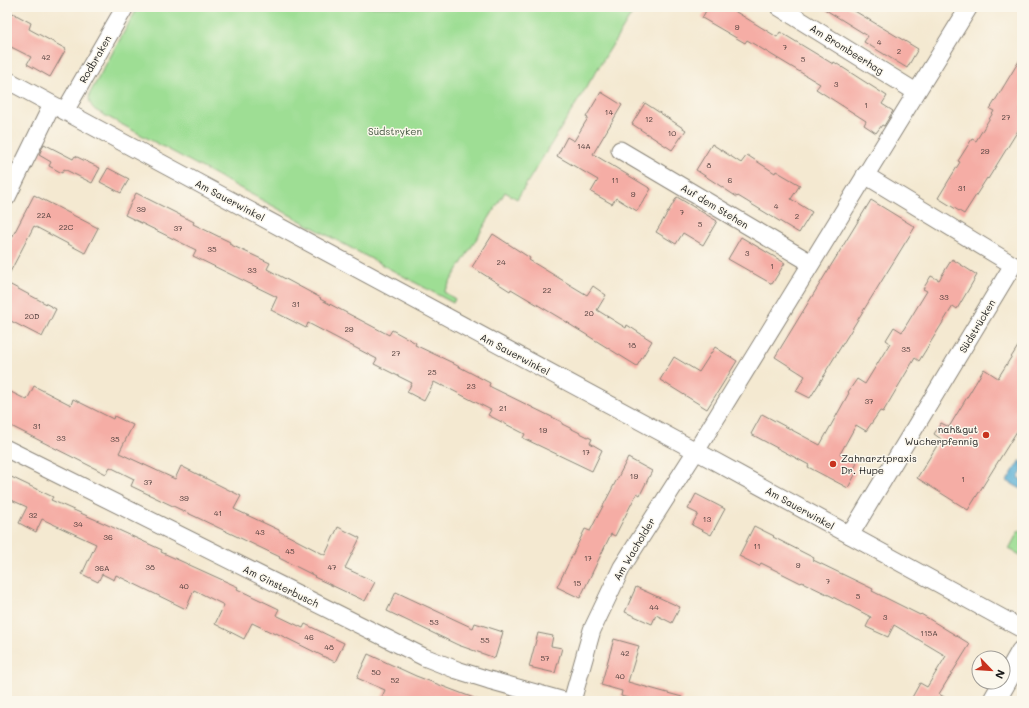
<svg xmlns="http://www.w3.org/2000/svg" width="1029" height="708" font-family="Mali,sans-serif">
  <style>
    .green { fill: #9ede94; stroke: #5d7d58 }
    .water { fill: #57aed4; stroke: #3a6578 }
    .building { fill: #f5ada5 }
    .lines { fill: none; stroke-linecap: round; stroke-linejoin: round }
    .minor-casing { stroke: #888276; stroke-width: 19 }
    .tertiary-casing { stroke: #888276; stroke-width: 24 }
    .minor { stroke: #fff; stroke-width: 17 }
    .tertiary { stroke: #fff; stroke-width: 22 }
    .poi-dot { fill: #c8321e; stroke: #fbf7ec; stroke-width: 1.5 }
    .labels { text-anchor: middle; stroke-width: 3; stroke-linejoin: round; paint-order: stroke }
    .number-label { font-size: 8px; fill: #52403e }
    .street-label { font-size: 10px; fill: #1c1c1c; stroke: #fbf7ec }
    .park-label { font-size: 10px; fill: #435640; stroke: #fbf7ec }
    .poi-label { font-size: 10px; fill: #1c1c1c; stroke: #fbf7ec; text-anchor: end }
  </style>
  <rect width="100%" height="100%" fill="#fbf7ec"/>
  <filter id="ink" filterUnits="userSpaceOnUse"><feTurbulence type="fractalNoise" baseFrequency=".025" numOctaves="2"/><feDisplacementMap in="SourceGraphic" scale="8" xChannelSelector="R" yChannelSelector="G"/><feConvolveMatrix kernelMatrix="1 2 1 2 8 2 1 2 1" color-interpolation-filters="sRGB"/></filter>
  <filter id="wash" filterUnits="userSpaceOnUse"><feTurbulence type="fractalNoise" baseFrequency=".012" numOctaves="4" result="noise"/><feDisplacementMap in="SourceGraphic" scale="16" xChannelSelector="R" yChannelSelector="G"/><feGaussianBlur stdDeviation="0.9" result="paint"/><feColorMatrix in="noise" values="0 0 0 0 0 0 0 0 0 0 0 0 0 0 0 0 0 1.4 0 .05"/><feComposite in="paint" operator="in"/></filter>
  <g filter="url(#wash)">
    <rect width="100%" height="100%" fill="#f4e9d1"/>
    <!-- green -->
    <g class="green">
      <path d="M 138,7 L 636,7 L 517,199 L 505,192 L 444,292 L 455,299 L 453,303 L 95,110 C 90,105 88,100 90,93 Z"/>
      <path d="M 1019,530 L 1022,532 L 1022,556 L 1009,549 Z"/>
    </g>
    <!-- water -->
    <path class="water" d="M 1020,460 L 1022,462 L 1022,472 L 1018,478 L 1022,480 L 1022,488 L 1021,489 L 1007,481 Z"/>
    <g id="blocks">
      <!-- building -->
      <g class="building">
        <path d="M 708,7 L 728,7 L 777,37 L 780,32 L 833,64 L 834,62 L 887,96 L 882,104 L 893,111 L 884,126 L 882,125 L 876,133 L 864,125 L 866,121 L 816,89 L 820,84 L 747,40 L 745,43 L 702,18 Z"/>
        <path d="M 821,7 L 848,7 L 918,49 L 907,68 L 864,42 L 868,36 Z"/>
        <path d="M 7,10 L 31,23 L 29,29 L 66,49 L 50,77 L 27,64 L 31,57 L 7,45 Z"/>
        <path d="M 1022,56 L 1022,124 L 988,179 L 987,178 L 964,214 L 938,198 L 960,162 L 958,161 L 972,139 L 976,141 L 994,111 L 990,109 Z"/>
        <path d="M 601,92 L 622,105 L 593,154 L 651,189 L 637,211 L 616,198 L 612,204 L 591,192 L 598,180 L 557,156 L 567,137 L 574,141 L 588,118 L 586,117 Z"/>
        <path d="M 645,103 L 686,130 L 672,150 L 632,124 Z"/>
        <path d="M 44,144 L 73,159 L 75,156 L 100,168 L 92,183 L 64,169 L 62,173 L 49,166 L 51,162 L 39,155 Z"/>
        <path d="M 712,144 L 741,163 L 747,155 L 775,173 L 776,171 L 800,185 L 791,199 L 812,212 L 799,233 L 738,196 L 737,197 L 696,170 Z"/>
        <path d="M 108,168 L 129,179 L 121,193 L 100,182 Z"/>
        <path d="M 136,193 L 194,222 L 193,224 L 230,242 L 229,244 L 270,263 L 267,269 L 321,298 L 320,299 L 389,335 L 392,330 L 416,343 L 415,345 L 453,363 L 452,363 L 490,383 L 489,386 L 562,422 L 562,424 L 592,439 L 590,443 L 602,450 L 592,471 L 523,438 L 525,434 L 488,415 L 491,410 L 442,385 L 442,386 L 434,382 L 424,401 L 407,392 L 412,383 L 374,364 L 377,359 L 308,323 L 306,328 L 271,310 L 277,297 L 193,256 L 196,250 L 125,215 Z"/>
        <path d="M 34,195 L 98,228 L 85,253 L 34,226 L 7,278 L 7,247 Z"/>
        <path d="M 677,197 L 717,221 L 703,245 L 683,233 L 676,244 L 656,232 Z"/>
        <path d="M 871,200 L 915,227 L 826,371 L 827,371 L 810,398 L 796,391 L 805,376 L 775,357 Z"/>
        <path d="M 493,234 L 530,258 L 529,260 L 587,295 L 593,286 L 606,295 L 597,310 L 626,328 L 627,325 L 652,341 L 637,366 L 569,324 L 570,324 L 511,289 L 510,291 L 472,267 Z"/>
        <path d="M 741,237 L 785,263 L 772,284 L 728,259 Z"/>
        <path d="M 952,259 L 977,275 L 957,309 L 953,306 L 919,361 L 915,358 L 883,412 L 880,411 L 866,431 L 856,425 L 840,454 L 857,463 L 853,471 L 856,473 L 848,488 L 808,467 L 809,465 L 751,434 L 762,414 L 820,445 L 849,393 L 848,392 L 857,379 L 865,384 L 890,343 L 886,340 L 894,327 L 902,332 L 927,291 L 923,289 L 931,276 L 939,280 Z"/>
        <path d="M 7,283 L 56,309 L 42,337 L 7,319 Z"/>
        <path d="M 1022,340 L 1022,423 L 968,510 L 917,478 L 941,439 L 934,434 L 941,423 L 949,427 L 984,369 L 998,378 Z"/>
        <path d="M 715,347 L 737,361 L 707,409 L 660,380 L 674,357 L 699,372 Z"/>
        <path d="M 34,386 L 71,405 L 73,399 L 113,419 L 114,416 L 133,425 L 119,453 L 175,479 L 181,466 L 241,496 L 234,509 L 279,530 L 279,531 L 325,555 L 338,527 L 360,538 L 345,568 L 375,582 L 365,601 L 314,577 L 315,576 L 279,558 L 280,557 L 131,486 L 134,479 L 110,467 L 106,474 L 7,424 L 7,390 L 27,400 Z"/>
        <path d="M 628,458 L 652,471 L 640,495 L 637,493 L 615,536 L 611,534 L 580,598 L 557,587 L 585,529 L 590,531 Z"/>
        <path d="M 7,475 L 53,497 L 51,500 L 110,526 L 162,550 L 161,552 L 238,587 L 237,589 L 279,609 L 276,615 L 303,628 L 305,624 L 344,643 L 335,662 L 276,633 L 275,634 L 252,623 L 244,639 L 215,624 L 224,605 L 194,590 L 186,609 L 116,575 L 114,580 L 102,574 L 98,582 L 82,574 L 96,544 L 42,519 L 36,532 L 19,523 L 27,507 L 7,498 Z"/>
        <path d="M 696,494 L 725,509 L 711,535 L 692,525 L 698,514 L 688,509 Z"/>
        <path d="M 754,526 L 774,536 L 773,537 L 814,558 L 813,560 L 873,589 L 872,591 L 920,615 L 921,614 L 970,644 L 939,694 L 951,701 L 910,701 L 920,683 L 927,687 L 946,656 L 894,625 L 888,637 L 866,627 L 871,617 L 831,596 L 802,582 L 801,583 L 761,563 L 759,566 L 739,556 Z"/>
        <path d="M 636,587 L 680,607 L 672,623 L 656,615 L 652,624 L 625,612 Z"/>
        <path d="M 396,592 L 473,628 L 475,623 L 503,632 L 495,658 L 458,645 L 387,611 Z"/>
        <path d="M 538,633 L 553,636 L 551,646 L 562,648 L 555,673 L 529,667 Z"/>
        <path d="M 614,639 L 639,646 L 628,682 L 682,697 L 682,701 L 638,701 L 621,696 L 622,691 L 601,685 Z"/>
        <path d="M 368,654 L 416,676 L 479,700 L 479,701 L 380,701 L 385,690 L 357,678 Z"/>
      </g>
    </g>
  </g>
  <g filter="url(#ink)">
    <use href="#blocks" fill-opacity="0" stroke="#888276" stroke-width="1"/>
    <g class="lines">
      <!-- minor casing -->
      <g class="minor-casing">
        <g id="minor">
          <path d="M 779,7 L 916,92"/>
          <path d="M 7,80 L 696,451 L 1022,629"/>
          <path d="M 65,111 L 125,7"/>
          <path d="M 620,150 L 811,263"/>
          <path d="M 7,197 L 52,105"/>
          <path d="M 7,449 L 424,657 L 457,670 L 489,680 L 564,701"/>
          <path d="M 850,535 L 1013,265 L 865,175"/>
          <path d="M 572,701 L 592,630 L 622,567 L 696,451 L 969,7"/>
        </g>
      </g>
      <!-- tertiary casing -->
      <g class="tertiary-casing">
        <path id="tertiary" d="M 994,701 L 1022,652"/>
      </g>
      <!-- minor -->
      <use href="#minor" class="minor"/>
      <!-- tertiary -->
      <use href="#tertiary" class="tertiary"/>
    </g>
  </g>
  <!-- markers -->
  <g class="poi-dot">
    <circle cx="986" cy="435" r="4"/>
    <circle cx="833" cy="464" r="4"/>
  </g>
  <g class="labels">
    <!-- number labels -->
    <g class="number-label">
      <text x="737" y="30">9</text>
      <text x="879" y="45">4</text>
      <text x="785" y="50">7</text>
      <text x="899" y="54">2</text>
      <text x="46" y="60">42</text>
      <text x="803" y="62">5</text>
      <text x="836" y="87">3</text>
      <text x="866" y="108">1</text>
      <text x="609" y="115">14</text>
      <text x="1006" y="120">27</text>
      <text x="649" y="122">12</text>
      <text x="672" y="136">10</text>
      <text x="584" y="149">14A</text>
      <text x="985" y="154">29</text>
      <text x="709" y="168">8</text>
      <text x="615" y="183">11</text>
      <text x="730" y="183">6</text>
      <text x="962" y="191">31</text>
      <text x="633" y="197">9</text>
      <text x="776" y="209">4</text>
      <text x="141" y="212">39</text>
      <text x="682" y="215">7</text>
      <text x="44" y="218">22A</text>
      <text x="797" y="219">2</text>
      <text x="700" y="227">5</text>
      <text x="66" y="230">22C</text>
      <text x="178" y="231">37</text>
      <text x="212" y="252">35</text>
      <text x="747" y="256">3</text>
      <text x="501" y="265">24</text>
      <text x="772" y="269">1</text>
      <text x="252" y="273">33</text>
      <text x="547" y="293">22</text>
      <text x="944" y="300">33</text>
      <text x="296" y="307">31</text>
      <text x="589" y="316">20</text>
      <text x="32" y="319">20D</text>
      <text x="349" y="332">29</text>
      <text x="632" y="348">18</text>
      <text x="906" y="352">35</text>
      <text x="396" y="356">27</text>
      <text x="432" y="375">25</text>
      <text x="471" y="389">23</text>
      <text x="869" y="404">37</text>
      <text x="503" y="411">21</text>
      <text x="37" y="429">31</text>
      <text x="543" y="433">19</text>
      <text x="61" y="441">33</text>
      <text x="115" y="442">35</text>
      <text x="586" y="455">17</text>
      <text x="634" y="479">19</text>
      <text x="963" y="482">1</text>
      <text x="148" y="485">37</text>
      <text x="184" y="501">39</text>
      <text x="218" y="516">41</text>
      <text x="33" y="518">32</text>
      <text x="707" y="522">13</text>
      <text x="78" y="527">34</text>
      <text x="260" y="535">43</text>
      <text x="108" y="540">36</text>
      <text x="757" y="549">11</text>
      <text x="290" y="554">45</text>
      <text x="588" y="561">17</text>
      <text x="798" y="568">9</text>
      <text x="150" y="570">38</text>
      <text x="332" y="570">47</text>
      <text x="102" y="571">36A</text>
      <text x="828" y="584">7</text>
      <text x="577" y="586">15</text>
      <text x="184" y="589">40</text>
      <text x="858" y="599">5</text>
      <text x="654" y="610">44</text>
      <text x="885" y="620">3</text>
      <text x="434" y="625">53</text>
      <text x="929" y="636">115A</text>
      <text x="309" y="640">46</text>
      <text x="485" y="643">55</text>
      <text x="329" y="650">48</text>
      <text x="625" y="656">42</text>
      <text x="545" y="661">57</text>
      <text x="376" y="675">50</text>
      <text x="620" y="679">40</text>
      <text x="395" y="683">52</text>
    </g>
    <!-- street labels -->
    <g class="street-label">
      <text transform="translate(847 49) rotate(32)" y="4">Am Brombeerhag</text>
      <text transform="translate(95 59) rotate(-60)" y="4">Rodbraken</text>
      <text transform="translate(230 200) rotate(28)" y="4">Am Sauerwinkel</text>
      <text transform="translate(715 206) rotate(31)" y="4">Auf dem Stehen</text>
      <text transform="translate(977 326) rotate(-59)" y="4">Südstrücken</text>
      <text transform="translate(515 354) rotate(28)" y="4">Am Sauerwinkel</text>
      <text transform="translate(800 508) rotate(29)" y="4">Am Sauerwinkel</text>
      <text transform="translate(634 549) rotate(-59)" y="4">Am Wacholder</text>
      <text transform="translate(281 586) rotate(26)" y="4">Am Ginsterbusch</text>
    </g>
    <!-- park labels -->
    <g class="park-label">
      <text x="395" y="135">Südstryken</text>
    </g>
    <!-- poi labels -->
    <g class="poi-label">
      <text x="978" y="433">nah&amp;gut<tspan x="978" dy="12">Wucherpfennig</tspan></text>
      <text x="841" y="462" text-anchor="start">Zahnarztpraxis<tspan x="841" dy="12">Dr. Hupe</tspan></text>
    </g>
  </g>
  <!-- margin -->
  <rect width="1029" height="708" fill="none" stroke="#fbf7ec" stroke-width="24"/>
  <!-- north arrow -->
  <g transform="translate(991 670) rotate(115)"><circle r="19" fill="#fbf7ec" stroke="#a29f99"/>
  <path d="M0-3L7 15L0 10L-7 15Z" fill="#c8321e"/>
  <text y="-6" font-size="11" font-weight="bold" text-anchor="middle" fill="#1c1c1c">N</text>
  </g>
</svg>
